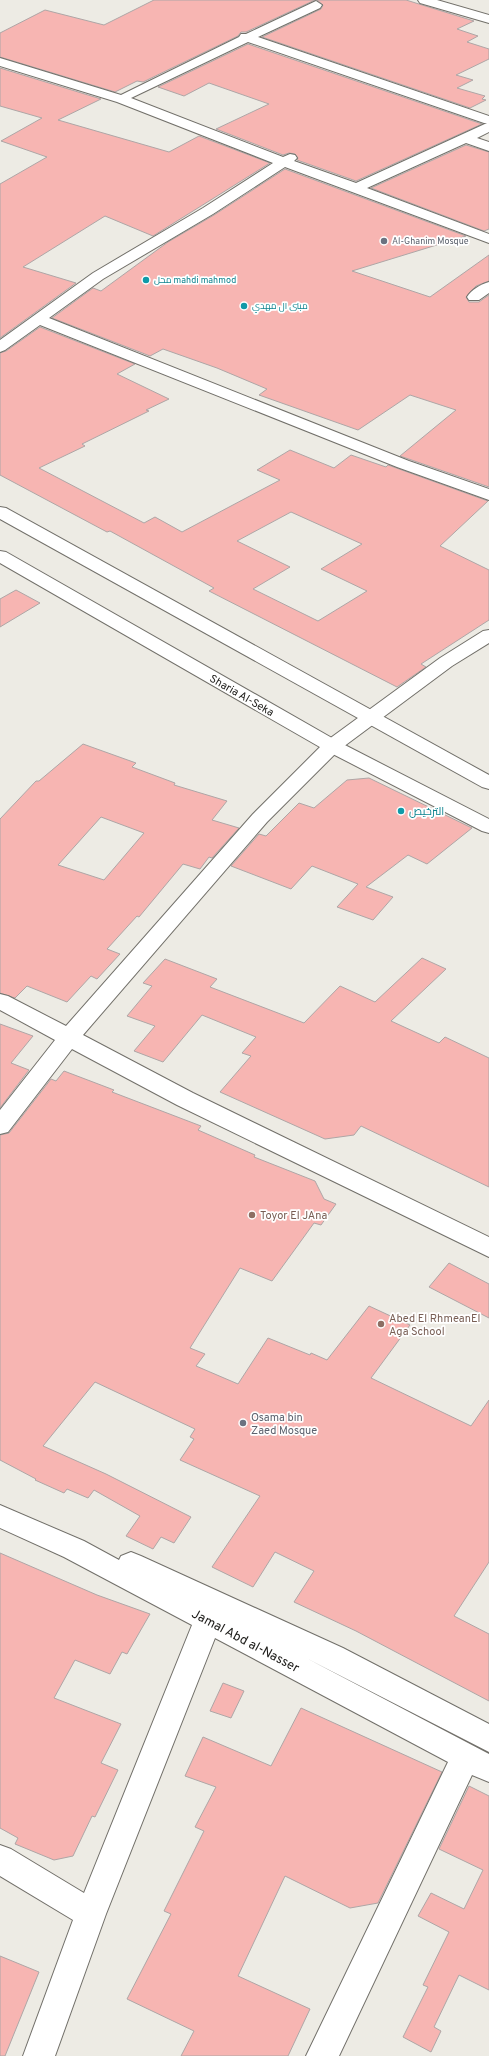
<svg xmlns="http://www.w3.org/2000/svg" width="489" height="2056" font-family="Overpass,Cairo,sans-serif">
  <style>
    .building { fill: #f7b5b2; stroke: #aea6a6; fill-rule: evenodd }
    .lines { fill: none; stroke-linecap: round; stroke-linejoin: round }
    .minor-casing { stroke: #72706a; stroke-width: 2 }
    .major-casing { stroke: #72706a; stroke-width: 2 }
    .minor { fill: #fff; fill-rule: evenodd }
    .major { fill: #fff; fill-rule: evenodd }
    .worship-dot { fill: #6b7280; stroke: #fff; stroke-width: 1.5 }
    .culture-dot { fill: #0f9aa8; stroke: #fff; stroke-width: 1.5 }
    .education-dot { fill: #8d6e63; stroke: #fff; stroke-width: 1.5 }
    .labels { text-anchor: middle; stroke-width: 3.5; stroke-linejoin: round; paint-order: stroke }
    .far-worship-label { font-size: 9px; fill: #5b616d; stroke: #fff; text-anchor: start }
    .far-culture-label { font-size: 9px; fill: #0d838f; stroke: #fff; text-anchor: start }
    .street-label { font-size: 11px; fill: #1b1a17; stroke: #fff }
    .culture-label { font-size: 11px; fill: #0d838f; stroke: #fff; text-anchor: start }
    .education-label { font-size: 11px; fill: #785e54; stroke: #fff; text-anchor: start }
    .worship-label { font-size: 11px; fill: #5b616d; stroke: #fff; text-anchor: start }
    .near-street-label { font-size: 13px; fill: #1b1a17; stroke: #fff }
  </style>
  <rect width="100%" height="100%" fill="#edebe4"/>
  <!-- building -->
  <g class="building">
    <path d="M 154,0 L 315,0 L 246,32 L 241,32 L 238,36 L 143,82 L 137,81 L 115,92 L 0,57 L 0,33 L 45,10 L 104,25 Z"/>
    <path d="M 317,0 L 406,0 L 474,21 L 457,29 L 478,36 L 467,42 L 489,49 L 489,59 L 456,75 L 473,80 L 457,88 L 485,96 L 482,99 L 486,100 L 470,108 L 262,37 L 321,9 L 323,5 Z"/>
    <path d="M 248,44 L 482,124 L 356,181 L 297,160 L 298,158 L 295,154 L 289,153 L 283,155 L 216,129 L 269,104 L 209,83 L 184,96 L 158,87 Z"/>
    <path d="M 0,68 L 101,99 L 58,120 L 169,152 L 199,136 L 270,163 L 153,236 L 105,216 L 23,267 L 76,283 L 0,338 L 0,184 L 47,157 L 1,141 L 42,118 L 0,106 Z"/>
    <path d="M 466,145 L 489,152 L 489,229 L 484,231 L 371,188 Z"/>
    <path d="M 285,169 L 466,236 L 352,271 L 430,297 L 489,255 L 489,281 L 476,286 L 466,297 L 469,302 L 479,302 L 489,295 L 489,487 L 400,456 L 456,410 L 410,395 L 358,430 L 259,395 L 267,389 L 217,368 L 163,349 L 150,356 L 52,318 L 93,288 L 101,291 L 168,242 L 214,215 Z"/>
    <path d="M 40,327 L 135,364 L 117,374 L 169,399 L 146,410 L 149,411 L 82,444 L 85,446 L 39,468 L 144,523 L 155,517 L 182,532 L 280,480 L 257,470 L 290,450 L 334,468 L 351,455 L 386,467 L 388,465 L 488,501 L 440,546 L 489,570 L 489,620 L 421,664 L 426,667 L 397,687 L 209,591 L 214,588 L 110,531 L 107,532 L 0,475 L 0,353 L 6,351 ZM 291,512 L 362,544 L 321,569 L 367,591 L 318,621 L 253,589 L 290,567 L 237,541 Z"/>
    <path d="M 16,590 L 40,603 L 0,627 L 0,599 Z"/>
    <path d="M 83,744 L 136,763 L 132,767 L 175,783 L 174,785 L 227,801 L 212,820 L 239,828 L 212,858 L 209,857 L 200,869 L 183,864 L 139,917 L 137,916 L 107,949 L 120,954 L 97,979 L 91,976 L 67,1002 L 27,986 L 15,998 L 0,993 L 0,819 L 36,781 L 39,781 ZM 101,817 L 144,833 L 104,880 L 58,865 Z"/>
    <path d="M 369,778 L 472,828 L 427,864 L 408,855 L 366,887 L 393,897 L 373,920 L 337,907 L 358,884 L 312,866 L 291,889 L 231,866 L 259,834 L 266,836 L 299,803 L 314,808 L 347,780 Z"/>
    <path d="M 422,958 L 446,969 L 391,1021 L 439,1043 L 445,1037 L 489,1058 L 489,1187 L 361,1126 L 354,1135 L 325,1139 L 220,1092 L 251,1056 L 242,1053 L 256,1037 L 202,1015 L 163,1062 L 134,1051 L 155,1026 L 127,1016 L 152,986 L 143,983 L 165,959 L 217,979 L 210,987 L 304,1023 L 340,986 L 375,1002 Z"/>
    <path d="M 0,1024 L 33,1036 L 11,1063 L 29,1070 L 0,1108 Z"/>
    <path d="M 64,1071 L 114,1090 L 112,1092 L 201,1126 L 198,1130 L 255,1155 L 254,1157 L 315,1181 L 324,1199 L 336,1204 L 321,1225 L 314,1223 L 272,1281 L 240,1268 L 190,1348 L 205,1354 L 196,1366 L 238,1384 L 268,1338 L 310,1355 L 311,1353 L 327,1360 L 369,1306 L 410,1325 L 371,1378 L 471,1426 L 489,1400 L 489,1562 L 454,1616 L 489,1634 L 489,1701 L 356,1631 L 294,1602 L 314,1571 L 275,1552 L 253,1587 L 212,1567 L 260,1496 L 180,1460 L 194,1439 L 190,1437 L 195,1429 L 95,1382 L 43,1446 L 106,1474 L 191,1517 L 174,1543 L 161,1537 L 153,1549 L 126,1536 L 140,1516 L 94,1490 L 88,1498 L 67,1489 L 64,1493 L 35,1480 L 36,1479 L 0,1460 L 0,1135 L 9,1133 L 51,1079 L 56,1081 Z"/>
    <path d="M 449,1263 L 489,1284 L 489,1318 L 429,1287 Z"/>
    <path d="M 0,1553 L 97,1595 L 150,1614 L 127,1654 L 122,1652 L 110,1674 L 75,1660 L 54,1698 L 121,1724 L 101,1763 L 118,1770 L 95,1817 L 92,1816 L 73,1856 L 54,1860 L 15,1844 L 18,1838 L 0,1828 Z"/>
    <path d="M 223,1683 L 244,1691 L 231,1718 L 210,1711 Z"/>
    <path d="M 301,1708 L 442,1772 L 378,1903 L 350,1908 L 285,1876 L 238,1976 L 310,2009 L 288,2056 L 181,2056 L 194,2031 L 127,1999 L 171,1914 L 164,1911 L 204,1831 L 195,1827 L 216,1787 L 185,1776 L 203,1737 L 271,1766 Z"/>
    <path d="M 469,1786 L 489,1796 L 489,1990 L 459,1975 L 434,2027 L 441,2031 L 431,2052 L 403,2037 L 428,1987 L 423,1985 L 449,1932 L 418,1916 L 431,1893 L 464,1909 L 483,1870 L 439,1849 Z"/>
    <path d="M 0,1956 L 39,1972 L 5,2056 L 0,2056 Z"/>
  </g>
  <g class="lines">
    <!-- minor casing -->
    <g class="minor-casing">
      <g id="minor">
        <path d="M 418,0 L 437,0 L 489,15 L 489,23 L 420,3 Z"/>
        <path d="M 316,1 L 322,5 L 320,8 L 258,37 L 489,116 L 489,132 L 477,138 L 489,142 L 489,151 L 466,143 L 367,188 L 489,234 L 489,243 L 285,167 L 213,214 L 103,279 L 49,318 L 409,461 L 489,489 L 489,500 L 397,467 L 40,325 L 5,350 L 0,352 L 0,340 L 93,273 L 203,208 L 273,163 L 117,102 L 0,66 L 0,58 L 121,95 L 239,37 L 241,34 L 246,34 ZM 248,42 L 484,123 L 487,123 L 356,183 L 294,161 L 297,158 L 295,155 L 290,154 L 283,157 L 131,98 Z"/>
        <path d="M 489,282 L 489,293 L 479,300 L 469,300 L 467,297 C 471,290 481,284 489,282 Z"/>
        <path d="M 489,630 L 489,643 L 452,666 L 339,750 L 267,822 L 83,1035 L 193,1093 L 489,1237 L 489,1257 L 177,1105 L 72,1049 L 8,1132 L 0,1134 L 0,1110 L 55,1040 L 0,1010 L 0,994 L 8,996 L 66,1026 L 253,814 L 325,742 L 440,658 L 483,631 Z"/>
        <path d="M 0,1505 L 84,1541 L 119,1560 L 121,1556 L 131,1552 L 141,1556 L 343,1648 L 489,1724 L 489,1752 L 306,1658 L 489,1754 L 489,1782 L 472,1775 L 339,2056 L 306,2056 L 448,1762 L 215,1638 L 106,1914 L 55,2056 L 23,2056 L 73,1920 L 0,1876 L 0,1845 L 11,1849 L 84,1893 L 192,1625 L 64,1557 L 0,1528 Z"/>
      </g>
    </g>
    <!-- major casing -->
    <g class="major-casing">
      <g id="major">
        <path d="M 0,507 L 6,508 L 489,775 L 489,789 L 482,787 L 0,519 Z"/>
        <path d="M 0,551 L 6,552 L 339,742 L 489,819 L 489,833 L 482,831 L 325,750 L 0,563 Z"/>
      </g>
    </g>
    <!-- minor -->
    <use href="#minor" class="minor"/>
    <!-- major -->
    <use href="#major" class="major"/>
  </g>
  <!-- markers -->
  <g class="worship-dot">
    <circle cx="384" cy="241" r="4"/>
    <circle cx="243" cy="1423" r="4"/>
  </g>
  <g class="culture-dot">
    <circle cx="146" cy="280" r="4"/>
    <circle cx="244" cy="306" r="4"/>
    <circle cx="401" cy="811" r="4"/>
  </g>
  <g class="education-dot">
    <circle cx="252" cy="1215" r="4"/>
    <circle cx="381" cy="1324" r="4"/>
  </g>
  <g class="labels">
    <!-- far-worship labels -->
    <g class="far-worship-label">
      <text x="392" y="244">Al-Ghanim Mosque</text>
    </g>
    <!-- far-culture labels -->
    <g class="far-culture-label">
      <text x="154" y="283">محل mahdi mahmod</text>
      <text x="252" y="309">مبنى ال مهدي</text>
    </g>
    <!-- street labels -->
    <g class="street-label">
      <text transform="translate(242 695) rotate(30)" y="4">Sharia Al-Seka</text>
    </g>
    <!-- culture labels -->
    <g class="culture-label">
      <text x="409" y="815">الترخيص</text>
    </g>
    <!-- education labels -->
    <g class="education-label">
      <text x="260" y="1219">Toyor El JAna</text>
      <text x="389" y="1322">Abed El RhmeanEl<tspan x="389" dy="13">Aga School</tspan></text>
    </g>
    <!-- worship labels -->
    <g class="worship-label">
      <text x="251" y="1421">Osama bin<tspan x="251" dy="13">Zaed Mosque</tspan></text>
    </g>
    <!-- near-street labels -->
    <g class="near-street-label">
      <text transform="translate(246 1640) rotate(28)" y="5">Jamal Abd al-Nasser</text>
    </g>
  </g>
</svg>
